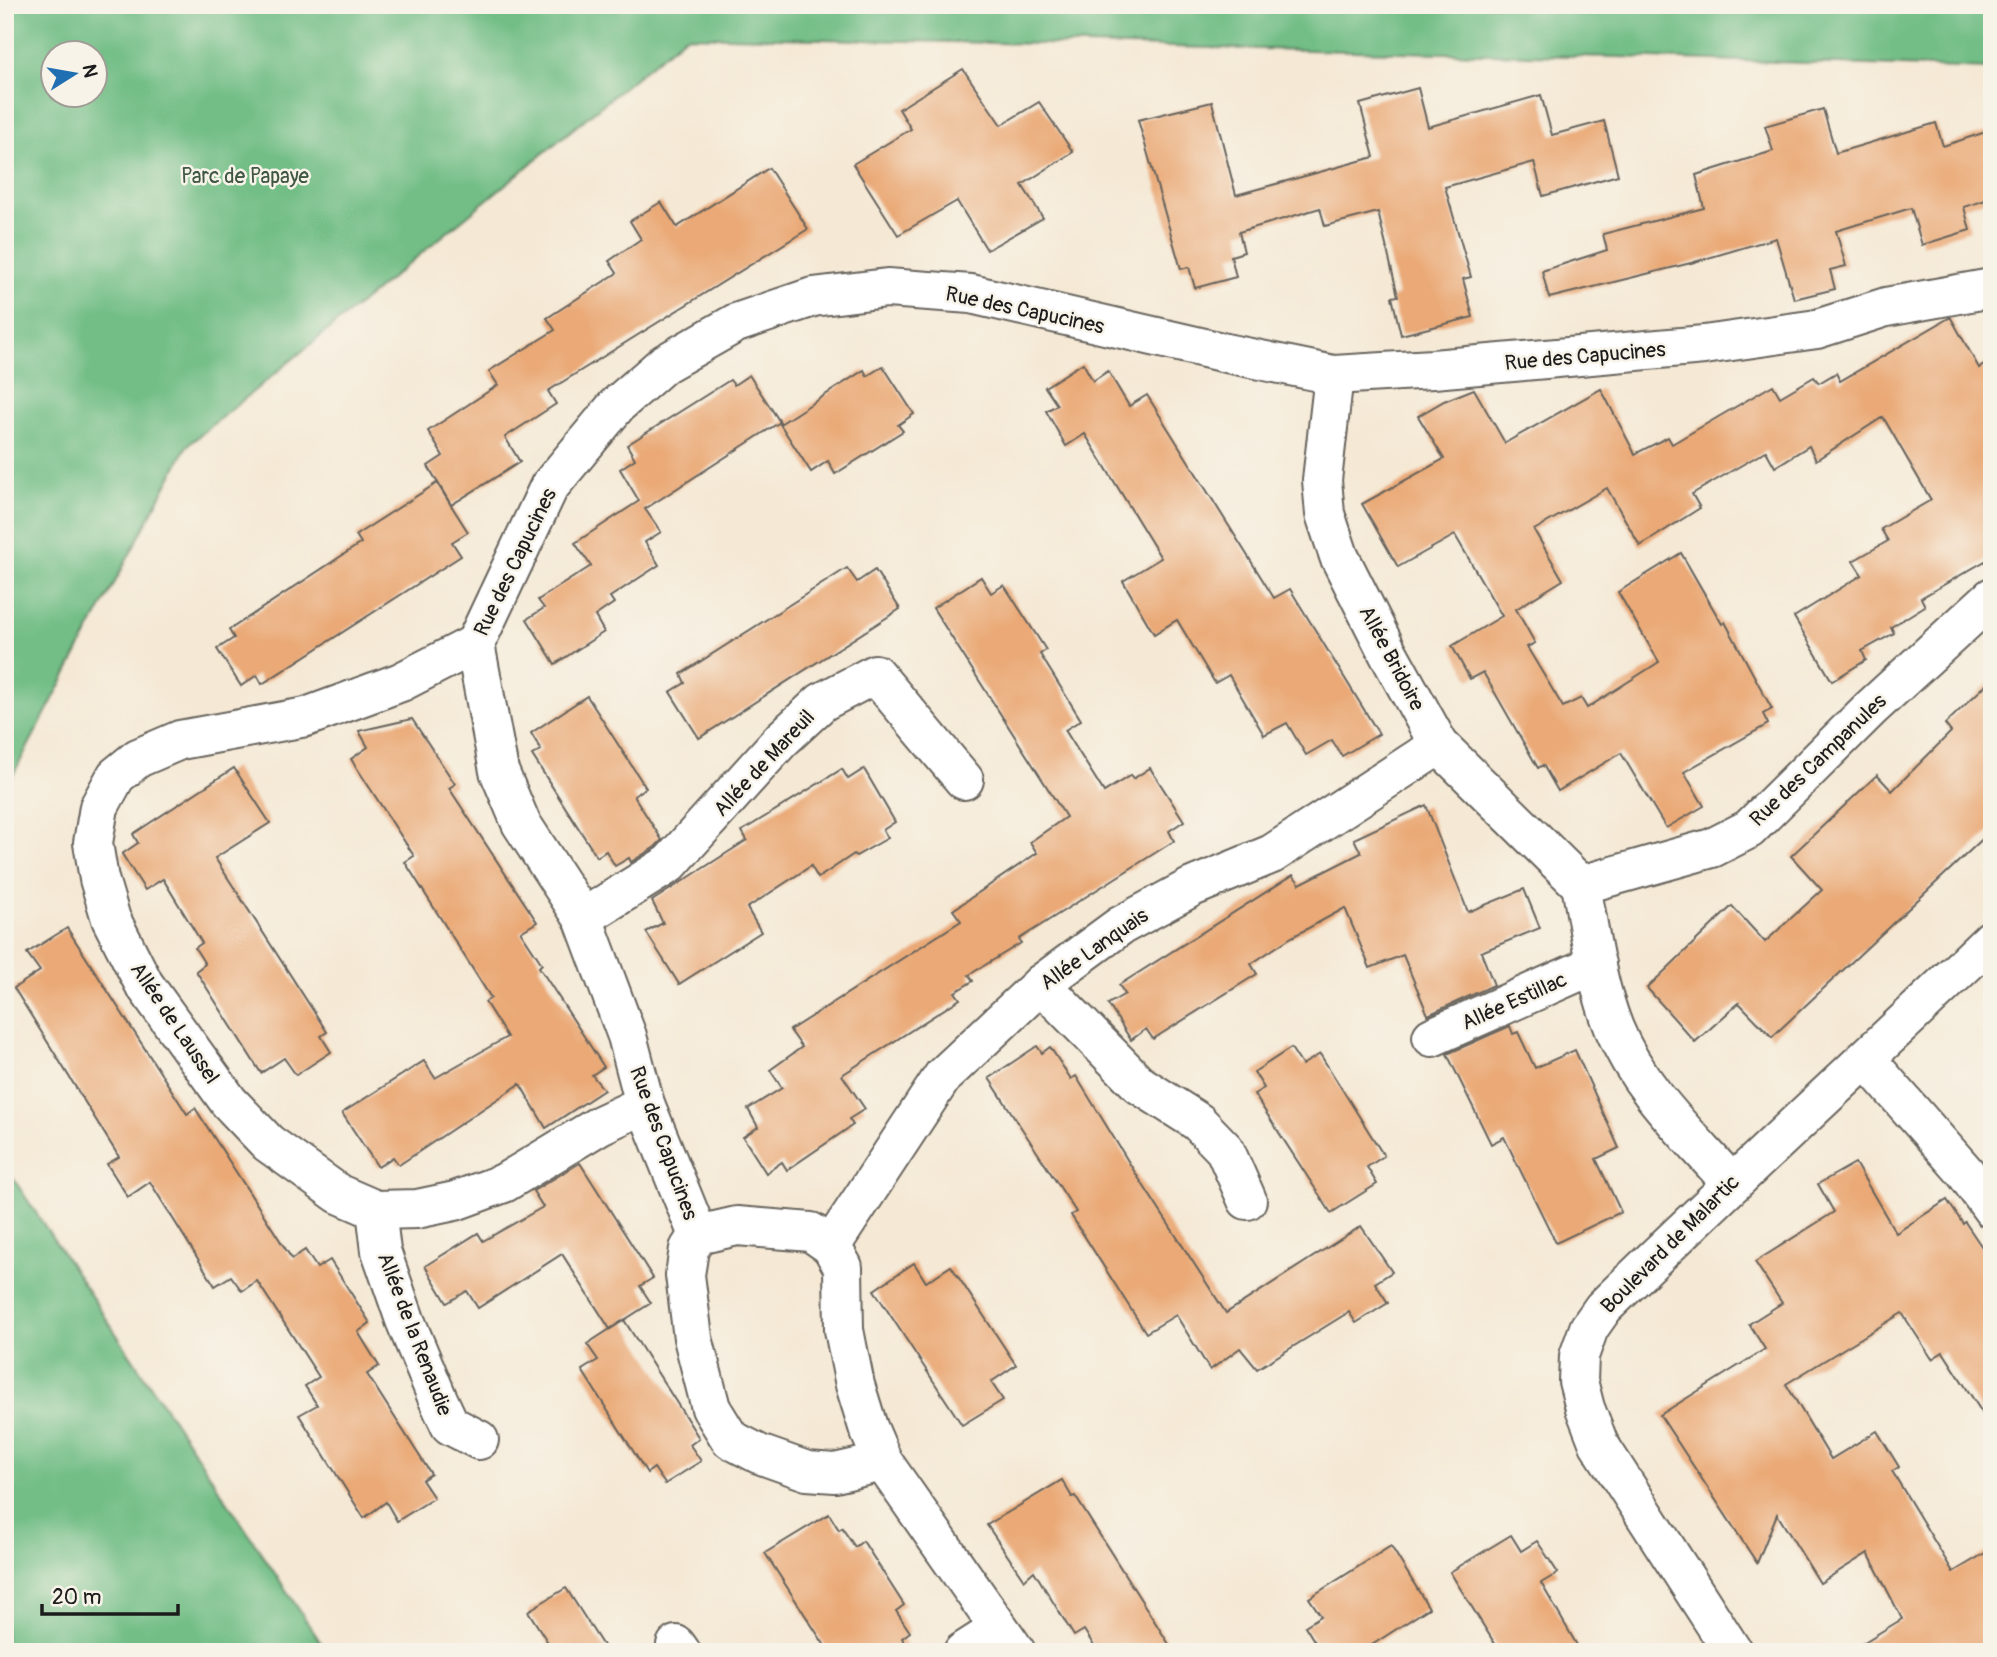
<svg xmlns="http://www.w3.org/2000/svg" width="1997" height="1657" font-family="Pangolin,sans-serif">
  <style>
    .forest { fill: #72be86; stroke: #476d51; stroke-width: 2; fill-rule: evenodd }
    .building { fill: #eaa976 }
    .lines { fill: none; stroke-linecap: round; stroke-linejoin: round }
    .minor-casing { stroke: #68645d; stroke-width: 42 }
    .tertiary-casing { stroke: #68645d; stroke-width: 42 }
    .minor { stroke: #fff; stroke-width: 38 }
    .tertiary { stroke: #fff; stroke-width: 38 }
    .labels { text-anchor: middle; stroke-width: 5; stroke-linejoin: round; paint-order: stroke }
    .park-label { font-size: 21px; fill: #3e5643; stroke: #f7f3e8 }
    .street-label { font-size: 21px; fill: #1c1c1c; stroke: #f7f3e8 }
  </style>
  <rect width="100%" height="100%" fill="#f7f3e8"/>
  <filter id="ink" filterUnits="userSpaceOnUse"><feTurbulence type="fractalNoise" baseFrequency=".0143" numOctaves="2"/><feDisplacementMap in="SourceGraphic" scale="14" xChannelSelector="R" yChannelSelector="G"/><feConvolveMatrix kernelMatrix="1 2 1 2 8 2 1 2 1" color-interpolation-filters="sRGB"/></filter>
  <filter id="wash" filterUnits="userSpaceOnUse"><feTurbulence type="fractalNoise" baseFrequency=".00686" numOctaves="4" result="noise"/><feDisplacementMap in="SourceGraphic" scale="28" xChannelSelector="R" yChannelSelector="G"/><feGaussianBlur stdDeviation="1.57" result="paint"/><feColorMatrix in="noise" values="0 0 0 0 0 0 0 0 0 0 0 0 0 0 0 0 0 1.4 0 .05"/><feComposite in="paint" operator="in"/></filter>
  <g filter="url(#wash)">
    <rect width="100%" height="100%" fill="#f5e9d5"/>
    <!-- forest -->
    <g class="forest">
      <path d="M 5,5 L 1992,5 L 1992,69 L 1618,57 L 686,36 L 187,446 L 5,790 ZM 52,52 L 94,52 L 94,94 L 52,94 Z"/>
      <path d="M 5,1166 L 327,1652 L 5,1652 Z"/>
    </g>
    <g id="blocks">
      <!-- building -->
      <g class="building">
        <path d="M 963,69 L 1001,125 L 1039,102 L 1073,152 L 1022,185 L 1043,218 L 987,250 L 957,201 L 898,235 L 853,164 L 911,129 L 899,109 Z"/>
        <path d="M 1418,88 L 1428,127 L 1541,95 L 1552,135 L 1604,121 L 1618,175 L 1543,196 L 1534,162 L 1445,187 L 1471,277 L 1463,279 L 1473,317 L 1401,335 L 1392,297 L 1398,296 L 1378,212 L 1325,226 L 1320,208 L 1239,232 L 1244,252 L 1231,256 L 1236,277 L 1195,288 L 1189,267 L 1181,269 L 1138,120 L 1212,102 L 1236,195 L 1374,157 L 1360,104 Z"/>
        <path d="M 1823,109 L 1836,153 L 1936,123 L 1943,146 L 1992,130 L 1992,198 L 1964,207 L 1970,230 L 1922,245 L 1911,208 L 1836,231 L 1846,266 L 1830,270 L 1835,289 L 1794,299 L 1776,238 L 1691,263 L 1549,298 L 1542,271 L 1607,250 L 1603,234 L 1704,208 L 1696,175 L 1773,151 L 1765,126 Z"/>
        <path d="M 769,168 L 808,229 L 548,391 L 556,404 L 505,437 L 520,462 L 451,505 L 428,466 L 443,456 L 428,431 L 498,385 L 489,371 L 555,330 L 547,318 L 617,273 L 609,261 L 641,239 L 630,221 L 661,202 L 677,227 Z"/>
        <path d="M 1949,318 L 1951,318 L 1979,368 L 1992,360 L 1992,557 L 1921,598 L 1925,606 L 1891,627 L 1894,633 L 1862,651 L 1866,660 L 1832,681 L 1794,617 L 1862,575 L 1853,561 L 1888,541 L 1881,529 L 1931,500 L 1883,417 L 1816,460 L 1809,446 L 1775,467 L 1766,451 L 1692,494 L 1700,508 L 1640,546 L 1607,488 L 1534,530 L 1563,580 L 1516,609 L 1535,643 L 1527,647 L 1563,707 L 1581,698 L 1587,708 L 1659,662 L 1618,592 L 1681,553 L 1722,624 L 1725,622 L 1772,709 L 1763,714 L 1768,724 L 1684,772 L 1704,806 L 1666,828 L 1621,753 L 1558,791 L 1543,765 L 1538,768 L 1483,672 L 1470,679 L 1452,646 L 1502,616 L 1455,535 L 1398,567 L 1362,504 L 1444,459 L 1418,416 L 1444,401 L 1474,389 L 1505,443 L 1601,389 L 1635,454 L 1668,437 L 1672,444 L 1773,385 L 1780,397 L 1814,377 L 1819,383 L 1836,373 L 1840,381 Z"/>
        <path d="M 1083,363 L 1093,381 L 1108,371 L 1129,406 L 1147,395 L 1274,598 L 1290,589 L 1379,734 L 1342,756 L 1332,740 L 1306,755 L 1287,723 L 1264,735 L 1229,675 L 1215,683 L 1177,620 L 1154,634 L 1123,581 L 1161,558 L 1085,434 L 1066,446 L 1046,411 L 1057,405 L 1045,387 Z"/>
        <path d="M 883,366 L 914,414 L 898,425 L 903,431 L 835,474 L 828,461 L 811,472 L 780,424 L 864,370 L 867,376 Z"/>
        <path d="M 749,375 L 780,422 L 645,509 L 661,532 L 645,542 L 659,565 L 610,597 L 614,603 L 595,616 L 604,632 L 555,664 L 527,619 L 544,608 L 538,600 L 591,566 L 575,543 L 639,501 L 620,469 L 635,459 L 627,445 L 730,380 L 734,385 Z"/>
        <path d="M 437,483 L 468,532 L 452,542 L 461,556 L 262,684 L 257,675 L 241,686 L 217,649 L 234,638 L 229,630 L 361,543 L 356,535 Z"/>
        <path d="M 847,568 L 857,582 L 875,570 L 900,609 L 699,738 L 670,692 L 685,683 L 681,674 Z"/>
        <path d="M 981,577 L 991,593 L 1004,585 L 1046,650 L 1040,654 L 1081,720 L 1065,730 L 1104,792 L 1131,775 L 1133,779 L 1150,768 L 1184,821 L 1169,831 L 1174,841 L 1019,939 L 1021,943 L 969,975 L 973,981 L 955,992 L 960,999 L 842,1075 L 865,1109 L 849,1119 L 853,1125 L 787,1170 L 782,1162 L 766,1173 L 743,1137 L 758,1127 L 748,1109 L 782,1088 L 770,1070 L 802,1047 L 790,1030 L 961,921 L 953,910 L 1037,853 L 1030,842 L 1066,817 L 933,608 Z"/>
        <path d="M 1992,679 L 1992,830 L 1772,1037 L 1739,1003 L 1695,1042 L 1647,988 L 1732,906 L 1765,942 L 1822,890 L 1791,856 L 1877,775 L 1892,791 L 1951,732 L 1945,724 Z"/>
        <path d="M 587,696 L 646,788 L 634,796 L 662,840 L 655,847 L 631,862 L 629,858 L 615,866 L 606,851 L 597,857 L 532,755 L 541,750 L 531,733 Z"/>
        <path d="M 412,719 L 455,784 L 449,788 L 537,922 L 521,932 L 542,964 L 539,967 L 604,1067 L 592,1075 L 604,1090 L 546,1128 L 520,1084 L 399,1165 L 393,1157 L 378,1167 L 342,1113 L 424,1061 L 435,1078 L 507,1037 L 485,1002 L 491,998 L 405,862 L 414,856 L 351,759 L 368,747 L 359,731 Z"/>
        <path d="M 234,768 L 270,823 L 215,858 L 327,1032 L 321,1036 L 331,1052 L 296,1075 L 284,1058 L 261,1073 L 196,971 L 205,964 L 195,948 L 202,943 L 163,879 L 145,890 L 122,854 L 138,843 L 133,834 Z"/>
        <path d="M 842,769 L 848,779 L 864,769 L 895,822 L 883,830 L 888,838 L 856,856 L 854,854 L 818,878 L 811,866 L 747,908 L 761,932 L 679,984 L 646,932 L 663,923 L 652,901 L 747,840 L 742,831 Z"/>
        <path d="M 1426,805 L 1468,912 L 1524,889 L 1540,928 L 1481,952 L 1494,985 L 1428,1015 L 1403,955 L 1370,968 L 1345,908 L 1290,938 L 1251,964 L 1257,974 L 1153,1039 L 1146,1029 L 1131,1040 L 1108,1004 L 1125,994 L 1119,985 L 1293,875 L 1300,884 L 1361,853 L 1354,839 Z"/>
        <path d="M 67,928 L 187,1114 L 195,1108 L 292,1259 L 305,1250 L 317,1268 L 330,1260 L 370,1323 L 358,1332 L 379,1366 L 367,1374 L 431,1474 L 422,1480 L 434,1498 L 397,1521 L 386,1502 L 364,1518 L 299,1415 L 317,1405 L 305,1386 L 319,1377 L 257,1281 L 242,1291 L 231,1276 L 215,1286 L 150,1182 L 128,1197 L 107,1164 L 119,1157 L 14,988 L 40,971 L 27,953 Z"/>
        <path d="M 1510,1026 L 1513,1034 L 1518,1032 L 1535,1068 L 1575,1050 L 1619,1148 L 1596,1159 L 1621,1212 L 1556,1243 L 1504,1137 L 1491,1144 L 1447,1054 Z"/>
        <path d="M 1037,1046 L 1042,1053 L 1050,1047 L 1071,1079 L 1076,1076 L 1136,1174 L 1226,1313 L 1361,1226 L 1392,1272 L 1375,1283 L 1388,1303 L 1356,1323 L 1349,1312 L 1257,1369 L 1240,1348 L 1210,1370 L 1176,1315 L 1146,1333 L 1071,1215 L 1076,1212 L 989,1078 Z"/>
        <path d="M 1291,1048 L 1302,1065 L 1320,1054 L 1384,1156 L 1367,1167 L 1377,1184 L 1331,1213 L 1254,1094 L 1264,1088 L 1254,1072 Z"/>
        <path d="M 580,1163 L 653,1278 L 640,1286 L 651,1303 L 610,1329 L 562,1254 L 478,1308 L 467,1291 L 447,1303 L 425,1266 L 478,1233 L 483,1241 L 543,1207 L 533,1191 Z"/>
        <path d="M 1855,1163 L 1896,1233 L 1947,1200 L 1963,1224 L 1965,1222 L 1992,1262 L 1992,1428 L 1943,1352 L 1932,1359 L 1902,1313 L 1786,1384 L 1831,1459 L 1877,1431 L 1899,1467 L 1892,1471 L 1953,1572 L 1992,1549 L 1992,1639 L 1970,1652 L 1848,1652 L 1902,1619 L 1868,1553 L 1820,1583 L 1777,1514 L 1757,1563 L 1660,1415 L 1765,1349 L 1749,1324 L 1782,1303 L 1755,1262 L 1834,1212 L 1818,1184 Z"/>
        <path d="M 914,1263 L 926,1282 L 951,1266 L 1016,1365 L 991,1382 L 1003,1400 L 962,1425 L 874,1290 Z"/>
        <path d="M 624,1320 L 699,1438 L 690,1445 L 701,1461 L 665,1484 L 654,1468 L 647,1473 L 582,1370 L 598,1360 L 587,1344 Z"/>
        <path d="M 1062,1480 L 1072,1497 L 1075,1496 L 1174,1652 L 1098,1652 L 1084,1630 L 1074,1636 L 1034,1571 L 1024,1580 L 987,1525 Z"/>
        <path d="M 829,1514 L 839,1530 L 842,1528 L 855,1547 L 863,1541 L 904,1605 L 896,1611 L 910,1632 L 902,1638 L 910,1652 L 829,1652 L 765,1553 Z"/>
        <path d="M 1511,1535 L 1521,1551 L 1537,1541 L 1558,1573 L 1541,1583 L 1581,1652 L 1500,1652 L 1450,1572 Z"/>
        <path d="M 1391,1546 L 1429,1608 L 1361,1652 L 1321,1652 L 1305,1626 L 1321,1616 L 1309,1598 Z"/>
        <path d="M 566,1588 L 607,1652 L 554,1652 L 528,1611 Z"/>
      </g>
    </g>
  </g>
  <g filter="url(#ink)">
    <use href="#blocks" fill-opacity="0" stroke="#68645d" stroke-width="2"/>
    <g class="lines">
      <!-- minor casing -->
      <g class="minor-casing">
        <g id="minor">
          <path d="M 1334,375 L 1322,480 L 1325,514 L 1339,556 L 1387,651 L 1439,745 L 1581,885"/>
          <path d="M 475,644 L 401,682 L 306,717 L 180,740 L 138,758 L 116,776 L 99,807 L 93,843 L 99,879 L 111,919 L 144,984 L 229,1102 L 268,1143 L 339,1194 L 376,1210 L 417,1209 L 455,1201 L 504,1183 L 600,1125 L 645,1104"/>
          <path d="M 583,918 L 669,864 L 781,740 L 822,702 L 875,674 L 964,780"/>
          <path d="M 1041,984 L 1140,1085 L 1198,1122 L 1225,1150 L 1247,1200"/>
          <path d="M 1432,1037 L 1596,964"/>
          <path d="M 1866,1059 L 1965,1172 L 1992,1209"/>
          <path d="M 1731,1183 C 1689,1135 1638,1088 1614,1028 C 1596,983 1590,933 1581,885 L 1712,848 L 1749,829 L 1871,708 L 1992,597"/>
          <path d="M 376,1210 L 381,1251 L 405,1320 L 437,1397 L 450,1425 L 479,1440"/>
          <path d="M 737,1226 L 811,1232 L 831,1246 L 843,1267 L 844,1330 L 855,1385 L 868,1427 L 883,1462 L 835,1473 L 807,1471 L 759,1454 L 730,1439 L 711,1408 L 693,1338 L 685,1275 L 689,1249 L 698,1235 Z"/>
          <path d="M 698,1235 L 645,1104 L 627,1036 L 583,918 L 521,823 L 499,771 L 475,644 L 549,487 L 617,405 L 664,364 L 736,323 L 813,297 L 887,288 L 971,294 L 1226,353 L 1334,375 L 1433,369 L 1704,345 L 1817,329 L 1886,307 L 1992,288"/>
          <path d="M 831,1246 L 943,1076 L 1041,984 L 1120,926 L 1192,887 L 1272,854 L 1439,745"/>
          <path d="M 883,1462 L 1016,1652"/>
          <path d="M 676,1645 L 681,1652"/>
          <path d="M 963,1652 L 999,1629"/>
        </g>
      </g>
      <!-- tertiary casing -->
      <g class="tertiary-casing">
        <path id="tertiary" d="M 1733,1652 L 1599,1444 L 1585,1408 L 1578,1381 L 1579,1356 L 1589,1328 L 1603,1308 C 1731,1183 1863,1062 1992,939"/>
      </g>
      <!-- minor -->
      <use href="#minor" class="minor"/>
      <!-- tertiary -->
      <use href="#tertiary" class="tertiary"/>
    </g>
  </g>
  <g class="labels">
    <!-- park labels -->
    <g class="park-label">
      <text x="245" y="183">Parc de Papaye</text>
    </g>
    <!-- street labels -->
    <g class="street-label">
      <text transform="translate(1025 310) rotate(12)" y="7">Rue des Capucines</text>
      <text transform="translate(1585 356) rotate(-5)" y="7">Rue des Capucines</text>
      <text transform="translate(515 562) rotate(-64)" y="7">Rue des Capucines</text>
      <text transform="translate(1392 658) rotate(62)" y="7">Allée Bridoire</text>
      <text transform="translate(1818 760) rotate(-44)" y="7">Rue des Campanules</text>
      <text transform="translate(764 763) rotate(-47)" y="7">Allée de Mareuil</text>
      <text transform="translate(1094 949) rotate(-35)" y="7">Allée Lanquais</text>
      <text transform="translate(1514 1001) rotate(-24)" y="7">Allée Estillac</text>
      <text transform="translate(175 1023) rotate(56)" y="7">Allée de Laussel</text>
      <text transform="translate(664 1143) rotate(70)" y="7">Rue des Capucines</text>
      <text transform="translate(1670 1244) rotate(-45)" y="7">Boulevard de Malartic</text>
      <text transform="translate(415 1334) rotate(69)" y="7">Allée de la Renaudie</text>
    </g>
  </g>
  <!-- margin -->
  <rect width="1997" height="1657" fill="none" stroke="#f7f3e8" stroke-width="28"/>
  <!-- north arrow -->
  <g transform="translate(74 74) rotate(79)"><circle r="33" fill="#f7f3e8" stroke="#9f9d96" stroke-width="2"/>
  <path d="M0-5L12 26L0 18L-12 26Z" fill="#1f6fb2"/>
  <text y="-10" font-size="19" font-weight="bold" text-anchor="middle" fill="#1c1c1c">N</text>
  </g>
  <!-- scale -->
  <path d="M42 1604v10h136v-10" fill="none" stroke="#1c1c1c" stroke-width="3.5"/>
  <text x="52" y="1604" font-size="21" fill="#1c1c1c" stroke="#f7f3e8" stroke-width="5" paint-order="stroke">20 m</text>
</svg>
